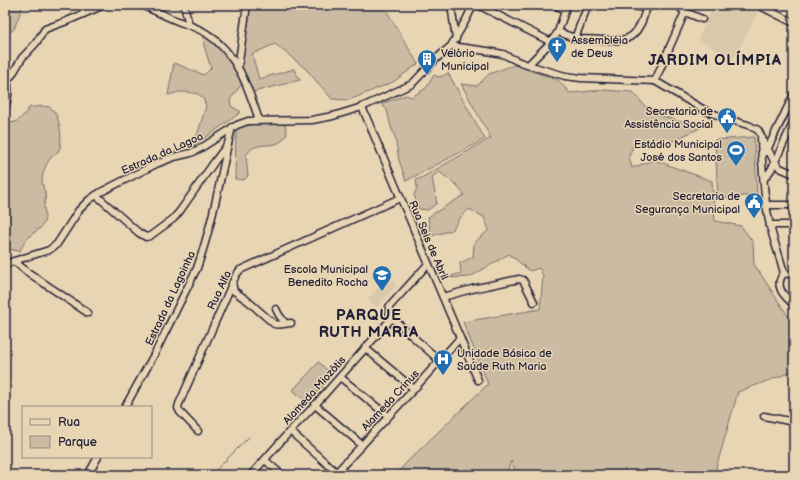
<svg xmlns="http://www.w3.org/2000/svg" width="799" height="480" font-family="'Balsamiq Sans',sans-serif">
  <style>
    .built { fill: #d9c8aa }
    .green { fill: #cbbba2; stroke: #766e6e }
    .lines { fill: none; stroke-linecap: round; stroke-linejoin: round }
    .stream { stroke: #6f6769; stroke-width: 1 }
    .minor-casing { stroke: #22223b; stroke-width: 9 }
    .minor { stroke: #e8d5b3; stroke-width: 6 }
    .labels { text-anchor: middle; stroke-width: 3; stroke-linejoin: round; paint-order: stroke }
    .poi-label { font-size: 11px; fill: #22223b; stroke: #e8d5b3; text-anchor: end }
    .street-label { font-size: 11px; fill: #22223b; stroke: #e8d5b3 }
    .district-label { font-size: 15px; font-weight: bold; letter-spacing: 1px; fill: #22223b; stroke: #e8d5b3 }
  </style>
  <rect width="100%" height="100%" fill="#e8d5b3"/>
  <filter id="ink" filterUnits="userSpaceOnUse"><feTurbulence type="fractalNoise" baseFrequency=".025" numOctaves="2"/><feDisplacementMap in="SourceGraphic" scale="8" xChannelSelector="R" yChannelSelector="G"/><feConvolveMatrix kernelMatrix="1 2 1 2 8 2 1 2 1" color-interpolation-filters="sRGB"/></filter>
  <g filter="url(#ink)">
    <!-- built -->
    <g class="built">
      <path d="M 714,5 L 749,5 L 759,10 L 733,60 L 698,39 Z"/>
      <path d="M 388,277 L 397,285 L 377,307 L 368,299 Z"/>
    </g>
    <!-- green -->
    <g class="green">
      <path d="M 5,5 L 23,5 L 14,29 L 9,33 L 5,35 Z"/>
      <path d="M 250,5 L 383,5 L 418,64 L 393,82 L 349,100 L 332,99 L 306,69 L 275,44 L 252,54 L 259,79 L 294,69 L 300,80 L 253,92 L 241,64 L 249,9 Z"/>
      <path d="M 203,35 L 206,36 L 229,58 L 243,82 L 230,100 L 231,106 L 241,112 L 194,146 L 206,106 L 203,98 L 198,94 L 187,92 L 179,92 L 168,95 L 174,63 L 204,75 L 211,68 L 204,46 Z"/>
      <path d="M 514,65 L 558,80 L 570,93 L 602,90 L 633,92 L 650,112 L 700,128 L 664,145 L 634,144 L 629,156 L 632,168 L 654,160 L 712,181 L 715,221 L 741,226 L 753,242 L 754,264 L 794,325 L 794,371 L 738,392 L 714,475 L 517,475 L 511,461 L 506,475 L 395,475 L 409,460 L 488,384 L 463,322 L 540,309 L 543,275 L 539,268 L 530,271 L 509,254 L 470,277 L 445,278 L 461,273 L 460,263 L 473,257 L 474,243 L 489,230 L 484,217 L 469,209 L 460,218 L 452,230 L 431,236 L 428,217 L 464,195 L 457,185 L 439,172 L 432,177 L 437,203 L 428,210 L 419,209 L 414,195 L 417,188 L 416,180 L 421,178 L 491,138 L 461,84 L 477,86 L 489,74 Z"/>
      <path d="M 448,73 L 485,139 L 406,181 L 399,160 L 395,137 L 391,127 L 387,110 L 381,104 L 406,95 L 412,97 L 426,88 L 434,75 C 440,78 442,77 448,73 Z"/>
      <path d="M 43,106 C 45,107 47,106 49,107 C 60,111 64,143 58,152 C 56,153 54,154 53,156 C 48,160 44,168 43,175 C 41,181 43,186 45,193 C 46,196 45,201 44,205 C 44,212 47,220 42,226 C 41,228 37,230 35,232 C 28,237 24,242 20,251 L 5,249 L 5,126 C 9,123 10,123 15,122 C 21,119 27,112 30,107 L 36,107 Z"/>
      <path d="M 263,123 L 285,124 L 287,134 C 277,151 267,141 253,148 C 251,149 248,153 246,155 L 248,176 L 244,180 L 235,179 L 236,131 L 242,126 Z"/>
      <path d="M 754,137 L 757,195 L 718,198 L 715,140 Z"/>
      <path d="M 319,362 L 332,375 L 307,403 L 293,390 Z"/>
    </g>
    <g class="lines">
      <!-- stream -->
      <g class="stream">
        <path d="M 772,148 L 794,105"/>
        <path d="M 782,281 L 783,286 L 794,300"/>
        <path d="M 211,475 L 249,437"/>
        <path d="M 775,475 L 794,472"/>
      </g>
      <!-- minor casing -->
      <g class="minor-casing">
        <g id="minor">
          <path d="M 141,5 C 152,9 163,15 175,20 C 185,24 196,27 206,33 C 237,53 248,87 259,120"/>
          <path d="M 184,5 L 189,25"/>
          <path d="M 451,5 L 456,39"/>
          <path d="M 478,5 L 551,42"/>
          <path d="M 555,5 L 565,10"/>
          <path d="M 623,5 L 647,8"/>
          <path d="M 677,5 L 685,12 L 702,19"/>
          <path d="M 758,5 L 794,23"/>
          <path d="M 558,32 L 575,38 L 581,39 C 590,39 598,40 606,40 C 622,41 632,41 640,25 C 644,19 644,11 649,5"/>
          <path d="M 575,38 L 588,5"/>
          <path d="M 451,46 L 487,51 L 503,54 L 517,61 L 528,65 L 565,76 L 581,78 L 655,81 L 706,111 L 728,119 L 748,125 L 758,130 L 774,161 L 780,168 L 794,174"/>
          <path d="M 528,65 L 551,42 L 558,32 L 567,5"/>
          <path d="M 238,68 L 247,5"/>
          <path d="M 5,78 L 10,77 L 12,75 L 22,58 L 36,43 L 45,29 L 67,21 L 104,5"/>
          <path d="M 655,81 L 685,12"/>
          <path d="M 362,107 L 478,380"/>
          <path d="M 5,108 C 9,95 9,91 7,78"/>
          <path d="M 761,139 C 762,168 764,198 770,226 C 774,242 780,257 784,273"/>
          <path d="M 766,152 L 794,94"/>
          <path d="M 764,179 L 771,170 L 794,121"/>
          <path d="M 96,195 L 139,233 L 146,237 L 150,236 L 173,219 L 180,211 L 215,161 L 228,144 L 232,127"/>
          <path d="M 766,205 L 794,205"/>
          <path d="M 770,225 L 794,225"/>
          <path d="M 14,261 L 26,271 L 88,313"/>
          <path d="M 428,264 L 389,307 L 389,313 L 392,318 L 440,361"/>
          <path d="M 5,265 L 14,261 L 49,250 L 57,244 L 79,210 L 89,200 L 101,192 L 156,164 L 174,157 L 191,153 L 201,148 L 237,125 L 248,121 L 312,120 L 333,116 L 362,107 L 384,97 L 412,84 L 436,59 L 451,46 L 467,18 L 473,5"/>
          <path d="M 784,273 C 773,286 784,296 794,305"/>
          <path d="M 784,273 L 794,275"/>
          <path d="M 232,283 L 234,291 L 248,301 L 274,324 C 281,326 285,323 291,323"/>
          <path d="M 443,297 L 472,289 L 519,279 L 523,280 L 534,302"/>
          <path d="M 276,309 L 279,315 L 285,323"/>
          <path d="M 365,348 L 414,389"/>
          <path d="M 340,377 L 388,416"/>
          <path d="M 315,405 L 362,445"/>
          <path d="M 125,407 L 155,353 L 197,268 C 211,228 219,186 228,144"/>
          <path d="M 764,416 L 794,422"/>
          <path d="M 198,431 L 180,412 L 178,408 L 179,404 L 236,275 L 240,270 L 400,198"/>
          <path d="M 290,431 L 336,472"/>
          <path d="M 265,460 L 282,475"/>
          <path d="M 88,475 L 98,457"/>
          <path d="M 251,475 L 290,431 L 315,405 L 392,318"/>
          <path d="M 334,475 L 414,389 L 460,338"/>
        </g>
      </g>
      <!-- minor -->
      <use href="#minor" class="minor"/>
    </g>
  </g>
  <!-- icons -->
  <defs>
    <g id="church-pin" transform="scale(1)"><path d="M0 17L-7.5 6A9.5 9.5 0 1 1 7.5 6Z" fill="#1f6fb2" stroke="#e8d5b3"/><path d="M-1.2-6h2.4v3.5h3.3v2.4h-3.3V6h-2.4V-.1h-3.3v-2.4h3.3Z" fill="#fff"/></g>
    <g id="building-pin" transform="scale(1)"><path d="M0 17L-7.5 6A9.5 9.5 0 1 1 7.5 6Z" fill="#1f6fb2" stroke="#e8d5b3"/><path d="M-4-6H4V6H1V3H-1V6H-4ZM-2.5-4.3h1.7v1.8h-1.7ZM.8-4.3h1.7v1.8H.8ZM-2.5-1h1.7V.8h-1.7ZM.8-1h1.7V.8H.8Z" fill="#fff"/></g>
    <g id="civic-pin" transform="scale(1)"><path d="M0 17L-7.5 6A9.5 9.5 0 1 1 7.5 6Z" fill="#1f6fb2" stroke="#e8d5b3"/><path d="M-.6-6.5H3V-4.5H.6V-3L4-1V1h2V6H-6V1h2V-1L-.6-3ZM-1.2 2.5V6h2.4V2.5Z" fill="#fff"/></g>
    <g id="stadium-pin" transform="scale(1)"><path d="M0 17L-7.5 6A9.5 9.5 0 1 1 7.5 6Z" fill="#1f6fb2" stroke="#e8d5b3"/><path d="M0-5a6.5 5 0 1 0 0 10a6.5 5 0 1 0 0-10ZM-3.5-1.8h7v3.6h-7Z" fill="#fff"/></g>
    <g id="school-pin" transform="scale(1)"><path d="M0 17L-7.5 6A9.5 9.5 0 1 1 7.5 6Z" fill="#1f6fb2" stroke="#e8d5b3"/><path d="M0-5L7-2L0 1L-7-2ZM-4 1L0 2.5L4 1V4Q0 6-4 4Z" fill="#fff"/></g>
    <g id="hospital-pin" transform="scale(1)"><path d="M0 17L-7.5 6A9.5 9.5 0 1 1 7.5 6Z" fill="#1f6fb2" stroke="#e8d5b3"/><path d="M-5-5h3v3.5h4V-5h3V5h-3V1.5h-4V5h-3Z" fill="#fff"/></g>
  </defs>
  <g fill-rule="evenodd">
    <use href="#church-pin" x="557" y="46"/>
    <use href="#building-pin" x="427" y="59"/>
    <use href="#civic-pin" x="727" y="117"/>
    <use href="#stadium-pin" x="736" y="150"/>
    <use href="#civic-pin" x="754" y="202"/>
    <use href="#school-pin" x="382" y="275"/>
    <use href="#hospital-pin" x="443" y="359"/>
  </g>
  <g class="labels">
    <!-- poi labels -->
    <g class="poi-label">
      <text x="571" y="44" text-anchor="start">Assembléia<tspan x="571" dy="13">de Deus</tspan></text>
      <text x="441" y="57" text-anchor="start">Velório<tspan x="441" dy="13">Municipal</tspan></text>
      <text x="713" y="115">Secretaria de<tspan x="713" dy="13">Assistência Social</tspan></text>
      <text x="722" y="148">Estádio Municipal<tspan x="722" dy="13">José dos Santos</tspan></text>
      <text x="740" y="200">Secretaria de<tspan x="740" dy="13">Segurança Municipal</tspan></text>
      <text x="368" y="273">Escola Municipal<tspan x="368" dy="13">Benedito Rocha</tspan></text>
      <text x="457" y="357" text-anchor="start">Unidade Básica de<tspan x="457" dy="13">Saúde Ruth Maria</tspan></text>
    </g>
    <!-- street labels -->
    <g class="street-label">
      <text transform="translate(162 153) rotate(-24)" y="4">Estrada da Lagoa</text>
      <text transform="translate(429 240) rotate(67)" y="4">Rua Seis de Abril</text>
      <text transform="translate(219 290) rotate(-65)" y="4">Rua Alfa</text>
      <text transform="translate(170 298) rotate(-65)" y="4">Estrada da Lagoinha</text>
      <text transform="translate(314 390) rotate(-48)" y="4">Alameda Miozótis</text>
      <text transform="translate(390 400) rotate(-47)" y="4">Alameda Crinus</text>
    </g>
    <!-- district labels -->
    <g class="district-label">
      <text x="715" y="65">JARDIM OLÍMPIA</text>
      <text x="369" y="320">PARQUE<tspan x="369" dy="17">RUTH MARIA</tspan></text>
    </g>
  </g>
  <!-- margin -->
  <rect width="799" height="480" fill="none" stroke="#e8d5b3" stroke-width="20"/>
  <rect x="10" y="10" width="779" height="460" fill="none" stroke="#22223b" stroke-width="1.5" filter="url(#ink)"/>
  <!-- legend -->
  <rect x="22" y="406" width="130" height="52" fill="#e8d5b3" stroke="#998d83"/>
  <rect x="30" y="419" width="20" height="6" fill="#e8d5b3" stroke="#998d83"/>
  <text x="58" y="426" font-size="12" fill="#22223b">Rua</text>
  <rect x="30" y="436" width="20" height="12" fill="#cbbba2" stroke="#998d83"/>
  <text x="58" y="446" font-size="12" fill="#22223b">Parque</text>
</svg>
